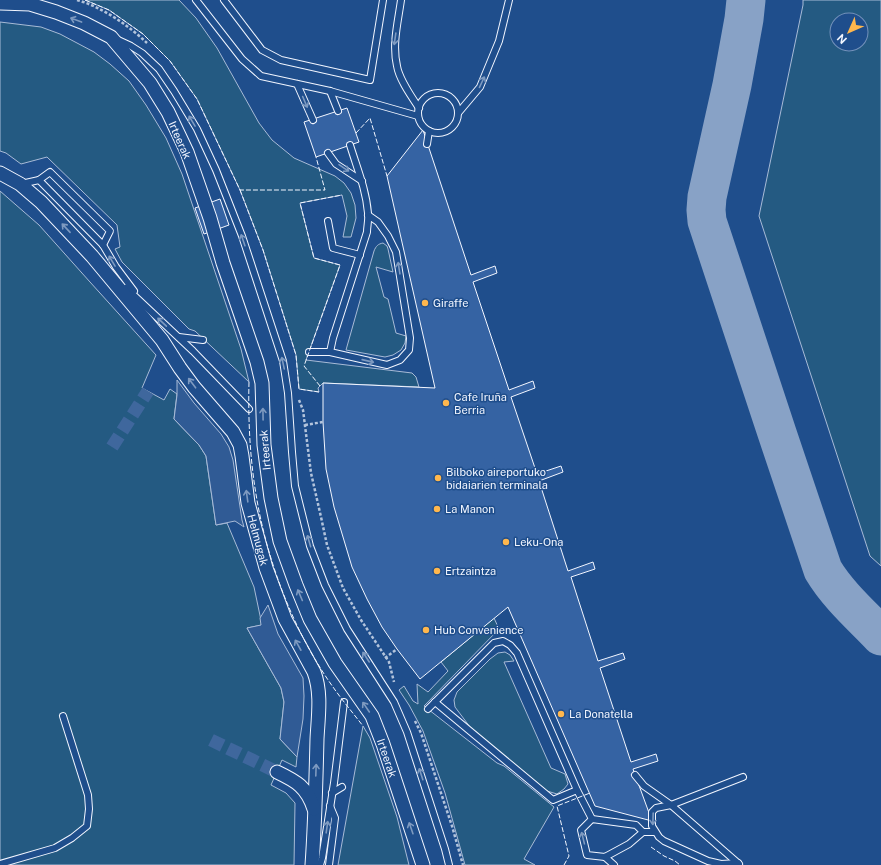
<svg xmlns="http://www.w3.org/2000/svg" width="881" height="865" font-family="'Public Sans',sans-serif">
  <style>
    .green { fill: #245a82; stroke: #a8bbd7; fill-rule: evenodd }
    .parking { fill: #305b95; stroke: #a8bbd7 }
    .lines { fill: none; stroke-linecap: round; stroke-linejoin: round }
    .taxiway { stroke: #88a2c6; stroke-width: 39 }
    .building { fill: #3563a3; stroke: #f2f6ff }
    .minor-tunnel { stroke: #3f679d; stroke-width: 13; stroke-dasharray: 13 6; stroke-linecap: butt }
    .service-casing { stroke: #f2f6ff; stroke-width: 8 }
    .minor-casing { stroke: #f2f6ff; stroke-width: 15 }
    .path { stroke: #b3c4dc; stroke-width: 2.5; stroke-dasharray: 3 2; stroke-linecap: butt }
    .service { stroke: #1f4e8c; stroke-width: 6 }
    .minor { stroke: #1f4e8c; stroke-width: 13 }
    .fence { stroke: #f2f6ff; stroke-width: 1; stroke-dasharray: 5 2; stroke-linecap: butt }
    .oneway { stroke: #7e9ac0 }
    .poi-dot { fill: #ffb74d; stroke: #1f4e8c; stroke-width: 1.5 }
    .labels { text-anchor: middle; stroke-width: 3; stroke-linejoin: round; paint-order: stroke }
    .street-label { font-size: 11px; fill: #f2f6ff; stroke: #1f4e8c }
    .poi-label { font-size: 11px; fill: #f2f6ff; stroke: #1f4e8c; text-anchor: start }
  </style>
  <rect width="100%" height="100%" fill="#1f4e8c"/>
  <!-- green -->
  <g class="green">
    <path d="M 85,0 L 179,0 L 196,18 L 217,48 L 259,123 L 272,140 L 294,158 L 335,176 L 344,183 L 351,193 L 355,205 L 356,218 L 351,237 L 343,237 L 347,216 L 342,195 L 300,203 L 314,258 L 340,265 L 306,360 L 412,373 L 416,377 L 419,387 L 323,383 L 318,388 L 319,392 L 299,389 L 296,355 L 263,250 L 240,190 L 197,99 L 170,61 L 143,34 L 109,10 Z"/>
    <path d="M 803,0 L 881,0 L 881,566 L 870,556 L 759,216 L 803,5 ZM 837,20 L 861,20 L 861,44 L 837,44 Z"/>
    <path d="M 0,22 L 41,27 L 60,34 L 94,52 L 110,64 L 129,81 L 146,105 L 166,138 L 182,174 L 241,349 L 249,382 L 195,331 L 189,329 L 122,262 L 115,249 L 120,247 L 117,225 L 47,157 L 21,164 L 6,153 L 0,151 Z"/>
    <path d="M 0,191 L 39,225 L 90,282 L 156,355 L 142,388 L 164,400 L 170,389 L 177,394 L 174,419 L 199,445 L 206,456 L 216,525 L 227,523 L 254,587 L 262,625 L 247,628 L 281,688 L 284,702 L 280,739 L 297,757 L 296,767 L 282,760 L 271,785 L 286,793 L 295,803 L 294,865 L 0,865 Z"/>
    <path d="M 383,243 L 387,246 L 388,249 L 393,272 L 376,267 L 384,297 L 388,299 L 396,333 L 406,336 L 405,343 L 401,350 L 393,355 L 385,357 L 346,350 L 374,251 C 376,246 378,244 383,243 Z"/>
    <path d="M 494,618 L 499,629 L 424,706 L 497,763 L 504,766 L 554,807 L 524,859 L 535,865 L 465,865 L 445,793 L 423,731 L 409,705 L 399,690 L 404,686 L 413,701 L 418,704 L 417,684 L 428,692 L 448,671 L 441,662 Z"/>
    <path d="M 505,652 L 510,655 L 514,661 L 504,662 L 551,768 L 565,774 L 568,784 L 564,789 L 557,794 L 547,791 L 470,727 L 455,707 L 454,700 L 457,692 L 490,659 L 498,653 Z"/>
    <path d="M 363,726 L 370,738 L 397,817 L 409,865 L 338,865 Z"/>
  </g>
  <!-- parking -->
  <g class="parking">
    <path d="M 177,380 L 194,403 L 221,434 L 229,447 L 233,460 L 242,520 L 244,527 L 235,521 L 216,525 L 206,456 L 199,445 L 174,419 L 177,395 Z"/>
    <path d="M 268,605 L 278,634 L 303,678 L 304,696 L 303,719 L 297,757 L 280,739 L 284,702 L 281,688 L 247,628 L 261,625 L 260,618 Z"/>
  </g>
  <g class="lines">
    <!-- taxiway -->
    <path class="taxiway" d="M 746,0 L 744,19 L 732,85 L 707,197 L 706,210 L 707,221 L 777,433 L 823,570 C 838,595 861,615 881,636"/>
  </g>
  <!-- building -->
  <g class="building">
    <path d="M 347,108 L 359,142 L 316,157 L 304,122 Z"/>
    <path d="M 423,130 L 471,275 L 495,266 L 497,273 L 473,282 L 509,390 L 533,381 L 535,388 L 511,397 L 537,474 L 561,466 L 563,472 L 539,481 L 568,571 L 593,562 L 595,569 L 571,577 L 598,661 L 623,653 L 625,659 L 600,668 L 631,762 L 656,754 L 658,761 L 633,769 L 652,821 L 595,806 L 508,607 L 420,679 L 397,649 L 382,627 L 367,599 L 352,567 L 334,507 L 326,469 L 323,422 L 323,383 L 435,388 L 387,176 Z"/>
    <path d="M 220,199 L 229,225 L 204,234 L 195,208 Z"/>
  </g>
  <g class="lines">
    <!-- minor-tunnel -->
    <g class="minor-tunnel">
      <path d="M 112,447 L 148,391"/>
      <path d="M 211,740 L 277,772"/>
    </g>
    <!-- service casing -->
    <g class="service-casing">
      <g id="service">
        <path d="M 196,0 L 242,59 L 261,76 L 330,91 L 418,116"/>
        <path d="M 224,0 L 262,50 L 281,60 L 370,80 L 383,0"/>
        <path d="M 401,0 C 398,22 392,44 397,66 C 399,79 411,96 419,108"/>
        <path d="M 118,40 L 131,46 L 142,53 L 159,69 L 174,91 L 197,129 L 216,170 L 242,236 L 283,361 L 288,393 L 292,452 L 295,486 L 310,546 L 325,585 L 347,629 L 394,702 L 407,732 L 445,849 L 449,865"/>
        <path d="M 297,84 L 313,120"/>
        <path d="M 330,91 L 338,111"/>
        <circle cx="438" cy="113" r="20"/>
        <path d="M 459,112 L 480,87 L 499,41 L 509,0"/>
        <path d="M 427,144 L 429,131"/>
        <path d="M 328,153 L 336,164 L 362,181"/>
        <path d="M 39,180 L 50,172 L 110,231 L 103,245"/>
        <path d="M 21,184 L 39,180 L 103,245 L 116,267 L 134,291"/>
        <path d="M 328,221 L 333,248 L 360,255"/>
        <path d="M 126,288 L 193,351 L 249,409"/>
        <path d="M 179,337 L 203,340"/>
        <path d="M 309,352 L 330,352 L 387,365 L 400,360 L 409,350 L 410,338 L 396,252 L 388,236 L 378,222 L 368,215"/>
        <path d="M 330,352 L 333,338 L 367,232 C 367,226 369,219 368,213 C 366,189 357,168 350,145"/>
        <path d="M 428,709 L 435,702"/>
        <path d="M 635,775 L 644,786 L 671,805 L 739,864"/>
        <path d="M 577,790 L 553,800 L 435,702 L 494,643 L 503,641 L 510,645 L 517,653 L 577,790 L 592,819"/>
        <path d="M 332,793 L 342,787"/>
        <path d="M 643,832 L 636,825 L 592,819 L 581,830 L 587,855 L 605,857 L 629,844 L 643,832 L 655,832"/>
        <path d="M 605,857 L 614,865"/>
        <path d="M 738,863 L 721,864 L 708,861 L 664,841 L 659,837 L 652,826 L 652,812 L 656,808 L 671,805 L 743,777"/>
        <path d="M 0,864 L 55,848 L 72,838 L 87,826 L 89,809 L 88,795 L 63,716"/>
        <path d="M 320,865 L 322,858 L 334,783 L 344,702"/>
        <path d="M 329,865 L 335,818 L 330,806"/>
      </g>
    </g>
    <!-- minor casing -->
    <g class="minor-casing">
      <g id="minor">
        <path d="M 0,3 L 30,4 L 56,12 L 84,23 L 111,37 L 150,83 L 168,112 L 187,152 L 210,218 L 223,263 L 257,362 L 262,383 L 264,445 L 271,498 L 280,541 L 296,585 L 310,619 L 335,663 L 372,716 L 383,744 L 423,865"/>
        <path d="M 0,173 L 20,184 L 41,202 L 92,256 L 162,340 L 180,368 L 194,387 L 233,432 L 240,445 L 242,456 L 248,503 L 266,568 L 285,619 L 314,672 C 322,693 318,718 317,739 C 316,781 315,823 312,865"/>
        <path d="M 277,772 C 296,781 307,787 314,809"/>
      </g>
    </g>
    <!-- path -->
    <g class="path">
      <path d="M 77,0 C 102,7 128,25 147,43"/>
      <path d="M 299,400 L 303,410 L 311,473 L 321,517 L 327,545 L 343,588 L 361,620 L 389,662 L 394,682"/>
      <path d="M 305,425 L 323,422"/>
      <path d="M 385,658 L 397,649"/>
      <path d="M 415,721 L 421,733 L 452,826 L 463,865"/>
    </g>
    <!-- service -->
    <use href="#service" class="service"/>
    <!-- minor -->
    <use href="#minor" class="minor"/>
    <!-- fence -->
    <g class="fence">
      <path d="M 85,0 L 109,10 L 143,34 L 170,61 L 197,99 L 240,190 L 325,190 L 316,157"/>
      <path d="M 356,133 L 370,118 L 387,176"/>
      <path d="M 240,190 L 263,250 L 296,355 L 299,389 L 319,392"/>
      <path d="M 249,382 C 248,421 250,461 257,500 C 268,564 295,634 333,687 C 342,700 353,713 363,726"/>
      <path d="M 320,386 L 304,366 L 340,265 L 314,258 L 300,203 L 342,195"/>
      <path d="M 651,847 L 664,856 L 675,861 L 680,865"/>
      <path d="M 564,865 L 569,856 L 557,806 L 590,793"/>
    </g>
  </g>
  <!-- one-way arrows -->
  <defs><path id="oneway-shaft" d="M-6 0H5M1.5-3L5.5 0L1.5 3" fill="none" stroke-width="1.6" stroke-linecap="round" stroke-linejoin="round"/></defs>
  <g class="oneway">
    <use href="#oneway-shaft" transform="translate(76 20) rotate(-160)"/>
    <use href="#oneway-shaft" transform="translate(395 39) rotate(98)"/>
    <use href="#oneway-shaft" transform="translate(482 82) rotate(-65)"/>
    <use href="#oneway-shaft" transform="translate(305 102) rotate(67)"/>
    <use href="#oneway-shaft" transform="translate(192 121) rotate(-121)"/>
    <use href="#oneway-shaft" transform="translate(344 168) rotate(34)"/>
    <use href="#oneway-shaft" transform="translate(66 228) rotate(-133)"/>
    <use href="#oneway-shaft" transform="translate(243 240) rotate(-109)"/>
    <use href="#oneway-shaft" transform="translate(112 261) rotate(-121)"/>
    <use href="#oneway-shaft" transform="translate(399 268) rotate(-99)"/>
    <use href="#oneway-shaft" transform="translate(162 322) rotate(-137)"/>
    <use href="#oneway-shaft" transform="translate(368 361) rotate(13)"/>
    <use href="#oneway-shaft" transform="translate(283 363) rotate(-102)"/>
    <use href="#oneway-shaft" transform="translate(192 383) rotate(-127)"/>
    <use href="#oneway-shaft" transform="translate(263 414) rotate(-91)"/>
    <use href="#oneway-shaft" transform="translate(247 496) rotate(-98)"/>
    <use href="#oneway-shaft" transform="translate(309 541) rotate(-106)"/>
    <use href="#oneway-shaft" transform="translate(300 595) rotate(-113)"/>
    <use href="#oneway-shaft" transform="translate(298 645) rotate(-119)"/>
    <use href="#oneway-shaft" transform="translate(366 657) rotate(-123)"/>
    <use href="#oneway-shaft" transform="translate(366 707) rotate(-124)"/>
    <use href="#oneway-shaft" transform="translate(316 770) rotate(-88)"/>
    <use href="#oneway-shaft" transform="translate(421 774) rotate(-108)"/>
    <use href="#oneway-shaft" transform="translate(653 819) rotate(92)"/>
    <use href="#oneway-shaft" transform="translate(327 827) rotate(-82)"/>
    <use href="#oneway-shaft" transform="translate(411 828) rotate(-109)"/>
    <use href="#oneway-shaft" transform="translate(583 838) rotate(-104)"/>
  </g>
  <!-- markers -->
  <g class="poi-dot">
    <circle cx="425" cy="303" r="4"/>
    <circle cx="446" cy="403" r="4"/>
    <circle cx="438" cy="478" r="4"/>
    <circle cx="437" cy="509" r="4"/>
    <circle cx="506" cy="542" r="4"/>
    <circle cx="437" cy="571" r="4"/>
    <circle cx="426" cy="630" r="4"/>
    <circle cx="561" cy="714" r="4"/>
  </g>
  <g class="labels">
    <!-- street labels -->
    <g class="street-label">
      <text transform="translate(180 140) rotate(66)" y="4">Irteerak</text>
      <text transform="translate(265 450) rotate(-95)" y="4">Irteerak</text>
      <text transform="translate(258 540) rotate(75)" y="4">Helmugak</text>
      <text transform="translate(387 758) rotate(71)" y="4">Irteerak</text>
    </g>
    <!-- poi labels -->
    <g class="poi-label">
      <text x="433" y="307">Giraffe</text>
      <text x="454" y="401">Cafe Iruña<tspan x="454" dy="13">Berria</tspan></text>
      <text x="446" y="476">Bilboko aireportuko<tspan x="446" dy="13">bidaiarien terminala</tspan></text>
      <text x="445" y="513">La Manon</text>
      <text x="514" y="546">Leku-Ona</text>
      <text x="445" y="575">Ertzaintza</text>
      <text x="434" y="634">Hub Convenience</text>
      <text x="569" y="718">La Donatella</text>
    </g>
  </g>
  <!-- north arrow -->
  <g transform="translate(849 32) rotate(225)"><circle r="19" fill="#1f4e8c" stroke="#7391ba"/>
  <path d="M0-3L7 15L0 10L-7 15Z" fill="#ffb74d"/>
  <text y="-6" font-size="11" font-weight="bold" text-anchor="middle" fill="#f2f6ff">N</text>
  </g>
</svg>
